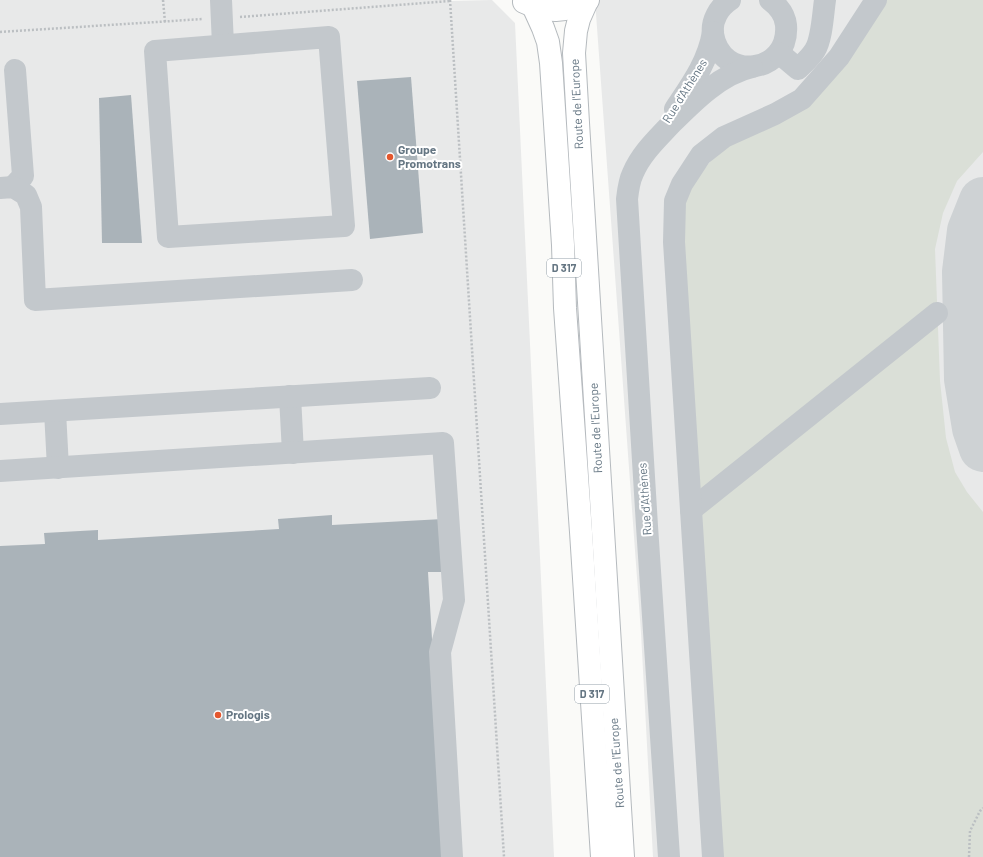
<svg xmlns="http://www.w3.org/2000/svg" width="983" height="857" font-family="Barlow,sans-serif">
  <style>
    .built { fill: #e8e9e9 }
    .green { fill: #dadfd7 }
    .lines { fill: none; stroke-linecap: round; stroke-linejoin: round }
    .taxiway { stroke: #ced2d4; stroke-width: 48 }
    .building { fill: #aab3b9 }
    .major-casing { stroke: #b5babe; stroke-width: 24 }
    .path { stroke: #bbbfc2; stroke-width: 2.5; stroke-dasharray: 2 2; stroke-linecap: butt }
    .minor { stroke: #c3c8cc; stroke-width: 22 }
    .major { stroke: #fff; stroke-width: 22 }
    .poi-dot { fill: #e4572e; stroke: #fff; stroke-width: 1.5 }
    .labels { text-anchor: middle; stroke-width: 4; stroke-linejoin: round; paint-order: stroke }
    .shield { fill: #fff; stroke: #939fa8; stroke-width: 1 }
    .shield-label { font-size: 11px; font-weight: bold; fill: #657683 }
    .street-label { font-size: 12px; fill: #657683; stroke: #fff }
    .poi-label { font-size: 12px; font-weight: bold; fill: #657683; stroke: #fff; text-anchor: start }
  </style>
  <rect width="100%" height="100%" fill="#fafaf8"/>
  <!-- built -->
  <g class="built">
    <path d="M 0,0 L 450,0 L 451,1 L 492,0 L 515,23 L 554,857 L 0,857 Z"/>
    <path d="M 595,0 L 983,0 L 983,857 L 653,857 L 641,633 Z"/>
  </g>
  <!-- green -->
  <path class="green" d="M 886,0 L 983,0 L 983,152 L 957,181 L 943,213 L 935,249 L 940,381 L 946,438 L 955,472 L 967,492 L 983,512 L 983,857 L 722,857 L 681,222 L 686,192 L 722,147 L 764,126 Z"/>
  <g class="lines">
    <!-- taxiway -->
    <path class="taxiway" d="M 983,201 L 971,231 L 966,272 L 968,379 L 976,428 L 983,448"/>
  </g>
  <!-- building -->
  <g class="building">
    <path d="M 411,77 L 423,233 L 370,239 L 357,81 Z"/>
    <path d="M 131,95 L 142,243 L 102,243 L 99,98 Z"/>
    <path d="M 332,515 L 332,525 L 443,519 L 449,572 L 428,572 L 445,857 L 0,857 L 0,546 L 45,544 L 44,533 L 98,530 L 98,540 L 279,529 L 278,519 Z"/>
  </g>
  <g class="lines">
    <!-- major casing -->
    <g class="major-casing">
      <g id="major">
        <path d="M 587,1 L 579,19 L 576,31 L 574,53 L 578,123 L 623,857"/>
        <path d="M 524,2 C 547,13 566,13 588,0"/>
        <path d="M 533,6 L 543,28 L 548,42 L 551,63 L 563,245 L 565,308 L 581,532 L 602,857"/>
      </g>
    </g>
    <!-- path -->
    <g class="path">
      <path d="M 163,0 L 165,22"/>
      <path d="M 450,0 L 504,857"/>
      <path d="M 240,17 L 450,1"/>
      <path d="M 0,32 L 203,19"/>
      <path d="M 969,857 L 970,831 L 980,811 L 983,808"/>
    </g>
    <!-- minor -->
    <g class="minor">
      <path d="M 221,0 L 223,45"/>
      <path d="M 730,0 C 719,7 711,21 713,34 C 721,83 790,74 786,25 C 785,15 778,6 770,0"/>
      <path d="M 329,37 L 344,226 L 168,237 L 155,51 Z"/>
      <path d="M 779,53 L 798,69 C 804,63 811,57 815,50 C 822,39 823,13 825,0"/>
      <path d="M 675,109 C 691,85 708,62 713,32"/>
      <path d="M 13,187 L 23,176 L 15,70"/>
      <path d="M 0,188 L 13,187 L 26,195 L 31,207 L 35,300 L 352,280"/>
      <path d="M 290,396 L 293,453"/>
      <path d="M 55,411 L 58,468"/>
      <path d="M 0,414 L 430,388"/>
      <path d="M 0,471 L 443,443 L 454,600 L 440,652 L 452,857"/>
      <path d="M 691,510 L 937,313"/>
      <path d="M 669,857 L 647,526 L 627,199 C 628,190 629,181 633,173 C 641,154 656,140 670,125 C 692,103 720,74 752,67"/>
      <path d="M 713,857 L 674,242 L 675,201 L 682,184 L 701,155 L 724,137 L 775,114 L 802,99 L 839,57 L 876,0"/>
    </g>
    <!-- major -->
    <use href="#major" class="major"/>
  </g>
  <!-- markers -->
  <g class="poi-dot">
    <circle cx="390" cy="157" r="4"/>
    <circle cx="218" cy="715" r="4"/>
  </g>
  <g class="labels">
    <!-- shield labels -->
    <g class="shield">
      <rect x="547" y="259" width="34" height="18" rx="3"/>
      <rect x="575" y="685" width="34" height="18" rx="3"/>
    </g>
    <g class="shield-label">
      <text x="564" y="272">D 317</text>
      <text x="592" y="698">D 317</text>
    </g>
    <!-- street labels -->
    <g class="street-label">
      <text transform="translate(685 91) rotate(-58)" y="4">Rue d'Athènes</text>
      <text transform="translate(577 104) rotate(-93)" y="4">Route de l'Europe</text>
      <text transform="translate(596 428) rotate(-93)" y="4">Route de l'Europe</text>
      <text transform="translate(645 499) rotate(-94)" y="4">Rue d'Athènes</text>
      <text transform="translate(617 763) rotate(-94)" y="4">Route de l'Europe</text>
    </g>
    <!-- poi labels -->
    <g class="poi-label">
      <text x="398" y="154">Groupe<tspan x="398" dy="14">Promotrans</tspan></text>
      <text x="226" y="719">Prologis</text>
    </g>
  </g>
</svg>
